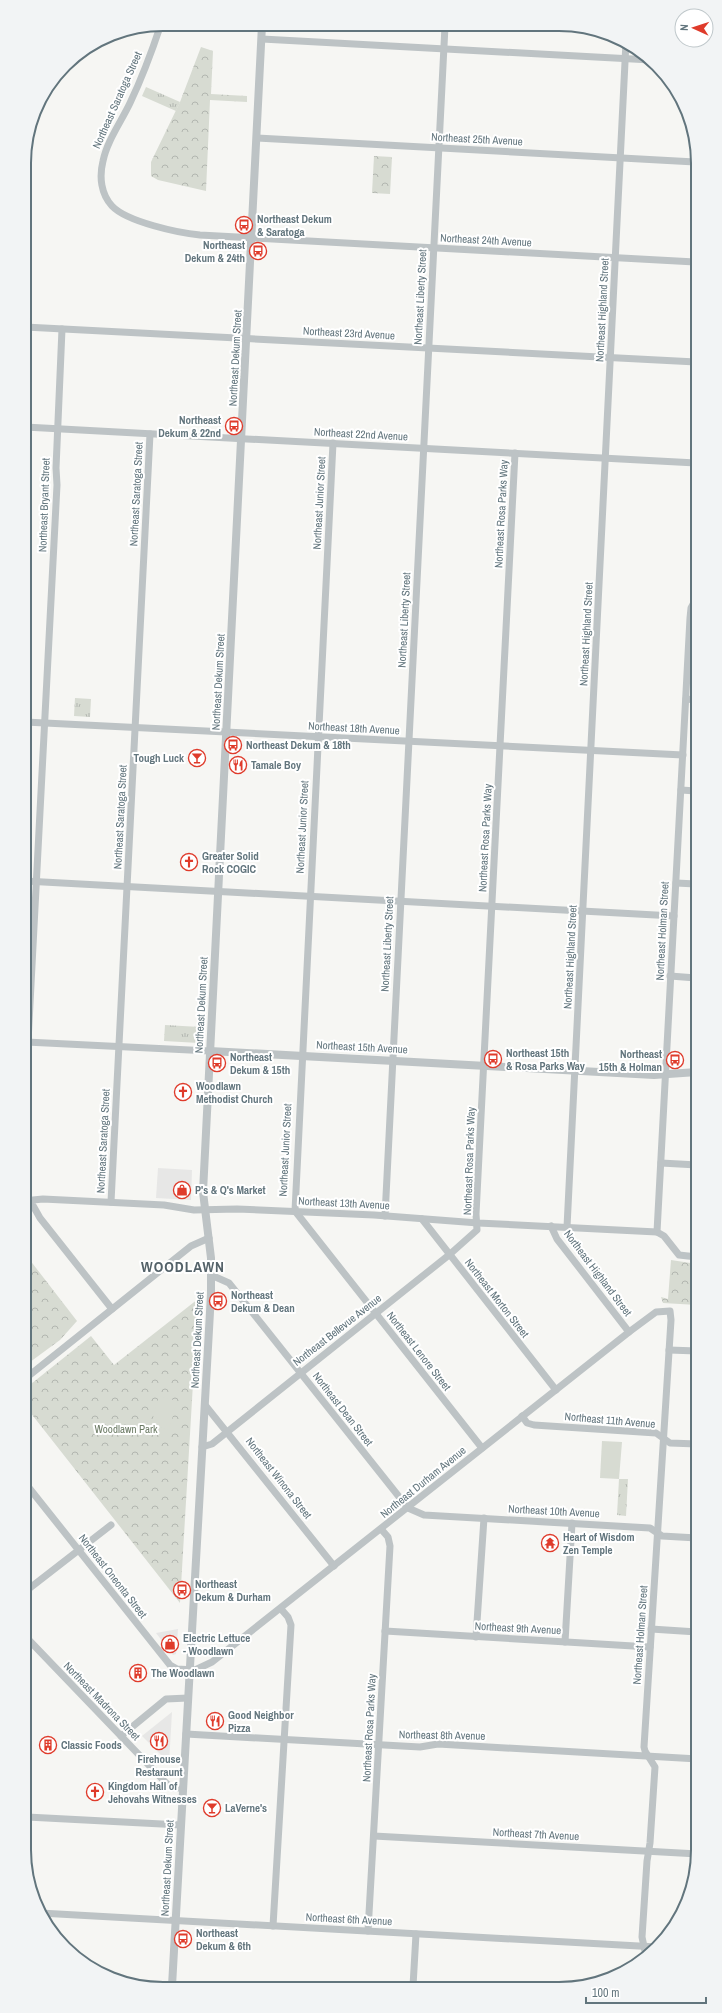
<svg xmlns="http://www.w3.org/2000/svg" width="722" height="2013" font-family="'Archivo Narrow',sans-serif">
  <style>
    .built { fill: #e7e7e6 }
    .grass { fill: url(#grass-tufts) }
    .forest { fill: url(#forest-crowns) }
    .garden { fill: #d7dbd2 }
    .lines { fill: none; stroke-linecap: round; stroke-linejoin: round }
    .minor { stroke: #bdc3c5; stroke-width: 7 }
    .tertiary { stroke: #bdc3c5; stroke-width: 8 }
    .labels { text-anchor: middle; stroke-width: 4; stroke-linejoin: round; paint-order: stroke }
    .street-label { font-size: 11px; fill: #62757d; stroke: #fff }
    .poi-label { font-size: 11px; font-weight: bold; fill: #62757d; stroke: #fff; text-anchor: start }
    .park-label { font-size: 11px; fill: #6c7b65; stroke: #fff }
    .district-label { font-size: 15px; font-weight: bold; letter-spacing: 1px; fill: #546269; stroke: #fff }
    .rim { fill: none; stroke: #62757d; stroke-width: 2 }
  </style>
  <defs>
    <pattern id="grass-tufts" width="24" height="20" patternUnits="userSpaceOnUse"><rect width="24" height="20" fill="#d7dbd2"/><path d="M3 7l-1-3M5 7V3M7 7l1-3M15 17l-1-3M17 17v-4M19 17l1-3" fill="none" stroke="#b2b6b0"/></pattern>
    <pattern id="forest-crowns" width="20" height="18" patternUnits="userSpaceOnUse"><rect width="20" height="18" fill="#d7dbd2"/><path d="M2 6a3 3 0 1 1 6 0M12 15a3 3 0 1 1 6 0" fill="none" stroke="#b2b6b0"/></pattern>
  </defs>
  <rect width="100%" height="100%" fill="#f6f6f3"/>
  <!-- built -->
  <g class="built">
    <path d="M 158,1168 L 192,1170 L 191,1200 L 156,1198 Z"/>
    <path d="M 178,1629 L 176,1654 L 173,1655 L 156,1633 Z"/>
    <path d="M 172,1712 L 169,1763 L 142,1736 Z"/>
  </g>
  <!-- grass -->
  <g class="grass">
    <path d="M 146,87 L 180,102 L 176,111 L 142,96 Z"/>
    <path d="M 75,698 L 91,699 L 90,717 L 74,716 Z"/>
    <path d="M 165,1025 L 200,1027 L 199,1043 L 164,1041 Z"/>
    <path d="M 619,1479 L 628,1479 L 626,1516 L 617,1515 Z"/>
  </g>
  <!-- forest -->
  <g class="forest">
    <path d="M 201,47 L 213,51 L 211,94 L 247,96 L 247,102 L 210,100 L 206,191 L 158,180 L 151,176 L 151,162 L 180,102 Z"/>
    <path d="M 374,156 L 392,157 L 390,194 L 372,193 Z"/>
    <path d="M 26,1255 L 77,1321 L 60,1340 L 26,1365 Z"/>
    <path d="M 671,1260 L 697,1264 L 697,1305 L 663,1303 L 661,1297 L 668,1299 Z"/>
    <path d="M 198,1299 L 180,1603 L 26,1407 L 26,1388 L 91,1336 L 114,1365 Z"/>
  </g>
  <!-- garden -->
  <g class="garden">
    <path d="M 159,1396 L 177,1401 L 169,1430 L 151,1425 Z"/>
    <path d="M 602,1441 L 622,1442 L 619,1479 L 600,1478 Z"/>
  </g>
  <g class="lines">
    <!-- minor -->
    <g class="minor">
      <path d="M 161,24 C 152,51 142,78 130,103 C 121,122 107,141 103,161 C 99,177 101,194 112,206 C 127,222 179,233 200,235 L 695,262"/>
      <path d="M 262,39 L 651,60"/>
      <path d="M 257,138 L 695,162"/>
      <path d="M 25,327 L 696,362"/>
      <path d="M 25,427 L 696,463"/>
      <path d="M 333,443 L 295,1211 L 482,1448"/>
      <path d="M 696,599 L 691,608 L 690,618 L 657,1232 L 664,1236 L 679,1255 L 697,1257"/>
      <path d="M 686,699 L 696,700"/>
      <path d="M 25,722 L 683,755"/>
      <path d="M 681,790 L 696,791"/>
      <path d="M 25,881 L 674,916"/>
      <path d="M 676,883 L 696,884"/>
      <path d="M 670,976 L 696,978"/>
      <path d="M 26,1042 L 210,1051"/>
      <path d="M 28,1042 L 57,485 L 56,468 L 62,329"/>
      <path d="M 661,1163 L 697,1165"/>
      <path d="M 111,1202 L 150,434"/>
      <path d="M 385,1216 L 445,26"/>
      <path d="M 422,1219 L 556,1390"/>
      <path d="M 551,1226 L 557,1239 L 629,1332"/>
      <path d="M 567,1227 L 626,42"/>
      <path d="M 211,1275 L 229,1283 L 408,1508 L 424,1515 L 650,1528 L 662,1536 L 697,1538"/>
      <path d="M 112,1309 L 40,1218 L 31,1202 L 33,1200 L 43,1199 L 164,1205 L 194,1210 L 237,1209 L 374,1215 L 478,1223 L 657,1232"/>
      <path d="M 669,1350 L 697,1351"/>
      <path d="M 26,1378 L 191,1246 L 209,1238"/>
      <path d="M 205,1405 L 334,1566"/>
      <path d="M 522,1416 L 527,1423 L 534,1425 L 656,1433 L 670,1443 L 697,1444"/>
      <path d="M 202,1447 L 212,1444 L 449,1255 L 477,1230 L 476,1214 L 515,453"/>
      <path d="M 26,1484 L 170,1665 L 177,1669 L 195,1670 L 212,1662 L 629,1332 L 656,1312 L 670,1311 L 671,1320 L 644,1747 L 645,1751 L 655,1767 L 650,1843 L 647,1861 L 642,1937 L 646,1956"/>
      <path d="M 26,1591 L 111,1525"/>
      <path d="M 651,1629 L 697,1632"/>
      <path d="M 385,1631 L 650,1647"/>
      <path d="M 26,1637 L 167,1784 L 173,1788 L 183,1788"/>
      <path d="M 476,1637 L 484,1518"/>
      <path d="M 565,1642 L 572,1523"/>
      <path d="M 186,1734 L 420,1747 L 438,1744 L 698,1759"/>
      <path d="M 121,1736 L 166,1699 L 188,1698"/>
      <path d="M 27,1817 L 181,1825"/>
      <path d="M 374,1836 L 698,1854"/>
      <path d="M 40,1913 L 657,1947"/>
      <path d="M 273,1926 L 291,1625 L 288,1617 L 281,1609"/>
      <path d="M 368,1931 L 390,1546 L 388,1537 L 381,1529"/>
      <path d="M 413,1986 L 416,1934"/>
    </g>
    <!-- tertiary -->
    <g class="tertiary">
      <path d="M 210,1051 L 654,1075 L 697,1072"/>
      <path d="M 172,1986 L 211,1294 L 211,1258 L 203,1192 L 262,25"/>
    </g>
  </g>
  <!-- icons -->
  <defs>
    <g id="bus-ring" transform="scale(0.9)"><circle r="9.5" fill="#fff" stroke="#df3b2b" stroke-width="1.5"/><path d="M-5-6H5V4H4V6H2V4H-2V6H-4V4H-5ZM-3.5-4V0h7V-4ZM-3.5 1.2v1.5H-2V1.2ZM2 1.2v1.5H3.5V1.2Z" fill="#df3b2b"/></g>
    <g id="bar-ring" transform="scale(0.9)"><circle r="9.5" fill="#fff" stroke="#df3b2b" stroke-width="1.5"/><path d="M-6-5H6L.8 .8V4.5H3.5V6h-7V4.5H-.8V.8Z" fill="#df3b2b"/></g>
    <g id="restaurant-ring" transform="scale(0.9)"><circle r="9.5" fill="#fff" stroke="#df3b2b" stroke-width="1.5"/><path d="M-5-6h1v4h1v-4h1v4h1v-4h1v5L-1.5 .5V6h-2V.5L-5-1ZM5-6V6H3V1.5H1.5Q1.5-4 5-6Z" fill="#df3b2b"/></g>
    <g id="church-ring" transform="scale(0.9)"><circle r="9.5" fill="#fff" stroke="#df3b2b" stroke-width="1.5"/><path d="M-1.2-6h2.4v3.5h3.3v2.4h-3.3V6h-2.4V-.1h-3.3v-2.4h3.3Z" fill="#df3b2b"/></g>
    <g id="shop-ring" transform="scale(0.9)"><circle r="9.5" fill="#fff" stroke="#df3b2b" stroke-width="1.5"/><path d="M-5-2.5h2.3a2.7 3.5 0 0 1 5.4 0H5L5.5 6h-11ZM-1.5-2.5h3a1.5 2.3 0 0 0-3 0Z" fill="#df3b2b"/></g>
    <g id="temple-ring" transform="scale(0.9)"><circle r="9.5" fill="#fff" stroke="#df3b2b" stroke-width="1.5"/><path d="M0-6L5-2H3V0L6.5 2.5H4V6H1.5V3h-3V6H-4V2.5H-6.5L-3 0V-2H-5Z" fill="#df3b2b"/></g>
    <g id="building-ring" transform="scale(0.9)"><circle r="9.5" fill="#fff" stroke="#df3b2b" stroke-width="1.5"/><path d="M-4-6H4V6H1V3H-1V6H-4ZM-2.5-4.3h1.7v1.8h-1.7ZM.8-4.3h1.7v1.8H.8ZM-2.5-1h1.7V.8h-1.7ZM.8-1h1.7V.8H.8Z" fill="#df3b2b"/></g>
  </defs>
  <g fill-rule="evenodd">
    <use href="#bus-ring" x="244" y="225"/>
    <use href="#bus-ring" x="258" y="251"/>
    <use href="#bus-ring" x="234" y="426"/>
    <use href="#bus-ring" x="233" y="745"/>
    <use href="#bar-ring" x="197" y="758"/>
    <use href="#restaurant-ring" x="238" y="765"/>
    <use href="#church-ring" x="189" y="862"/>
    <use href="#bus-ring" x="493" y="1059"/>
    <use href="#bus-ring" x="675" y="1060"/>
    <use href="#bus-ring" x="217" y="1063"/>
    <use href="#church-ring" x="183" y="1092"/>
    <use href="#shop-ring" x="182" y="1190"/>
    <use href="#bus-ring" x="218" y="1301"/>
    <use href="#temple-ring" x="550" y="1543"/>
    <use href="#bus-ring" x="182" y="1590"/>
    <use href="#shop-ring" x="170" y="1644"/>
    <use href="#building-ring" x="138" y="1673"/>
    <use href="#restaurant-ring" x="215" y="1721"/>
    <use href="#restaurant-ring" x="159" y="1741"/>
    <use href="#building-ring" x="48" y="1745"/>
    <use href="#church-ring" x="95" y="1792"/>
    <use href="#bar-ring" x="212" y="1808"/>
    <use href="#bus-ring" x="183" y="1939"/>
  </g>
  <g class="labels">
    <!-- street labels -->
    <g class="street-label">
      <text transform="translate(117 100) rotate(-66)" y="4">Northeast Saratoga Street</text>
      <text transform="translate(477 139) rotate(3)" y="4">Northeast 25th Avenue</text>
      <text transform="translate(486 240) rotate(3)" y="4">Northeast 24th Avenue</text>
      <text transform="translate(420 297) rotate(-87)" y="4">Northeast Liberty Street</text>
      <text transform="translate(602 310) rotate(-87)" y="4">Northeast Highland Street</text>
      <text transform="translate(349 333) rotate(3)" y="4">Northeast 23rd Avenue</text>
      <text transform="translate(235 358) rotate(-87)" y="4">Northeast Dekum Street</text>
      <text transform="translate(361 434) rotate(3)" y="4">Northeast 22nd Avenue</text>
      <text transform="translate(136 494) rotate(-87)" y="4">Northeast Saratoga Street</text>
      <text transform="translate(319 503) rotate(-87)" y="4">Northeast Junior Street</text>
      <text transform="translate(44 505) rotate(-88)" y="4">Northeast Bryant Street</text>
      <text transform="translate(501 514) rotate(-87)" y="4">Northeast Rosa Parks Way</text>
      <text transform="translate(404 620) rotate(-87)" y="4">Northeast Liberty Street</text>
      <text transform="translate(586 634) rotate(-87)" y="4">Northeast Highland Street</text>
      <text transform="translate(218 682) rotate(-87)" y="4">Northeast Dekum Street</text>
      <text transform="translate(354 728) rotate(3)" y="4">Northeast 18th Avenue</text>
      <text transform="translate(120 817) rotate(-87)" y="4">Northeast Saratoga Street</text>
      <text transform="translate(302 827) rotate(-87)" y="4">Northeast Junior Street</text>
      <text transform="translate(485 838) rotate(-87)" y="4">Northeast Rosa Parks Way</text>
      <text transform="translate(662 931) rotate(-87)" y="4">Northeast Holman Street</text>
      <text transform="translate(387 944) rotate(-87)" y="4">Northeast Liberty Street</text>
      <text transform="translate(570 957) rotate(-87)" y="4">Northeast Highland Street</text>
      <text transform="translate(201 1005) rotate(-87)" y="4">Northeast Dekum Street</text>
      <text transform="translate(362 1047) rotate(3)" y="4">Northeast 15th Avenue</text>
      <text transform="translate(103 1141) rotate(-87)" y="4">Northeast Saratoga Street</text>
      <text transform="translate(285 1150) rotate(-87)" y="4">Northeast Junior Street</text>
      <text transform="translate(469 1161) rotate(-88)" y="4">Northeast Rosa Parks Way</text>
      <text transform="translate(344 1203) rotate(3)" y="4">Northeast 13th Avenue</text>
      <text transform="translate(598 1273) rotate(53)" y="4">Northeast Highland Street</text>
      <text transform="translate(497 1298) rotate(52)" y="4">Northeast Morton Street</text>
      <text transform="translate(337 1330) rotate(-38)" y="4">Northeast Bellevue Avenue</text>
      <text transform="translate(197 1340) rotate(-87)" y="4">Northeast Dekum Street</text>
      <text transform="translate(419 1351) rotate(52)" y="4">Northeast Lenore Street</text>
      <text transform="translate(343 1409) rotate(52)" y="4">Northeast Dean Street</text>
      <text transform="translate(610 1420) rotate(5)" y="4">Northeast 11th Avenue</text>
      <text transform="translate(279 1478) rotate(52)" y="4">Northeast Winona Street</text>
      <text transform="translate(423 1482) rotate(-39)" y="4">Northeast Durham Avenue</text>
      <text transform="translate(554 1511) rotate(3)" y="4">Northeast 10th Avenue</text>
      <text transform="translate(113 1576) rotate(52)" y="4">Northeast Oneonta Street</text>
      <text transform="translate(518 1628) rotate(3)" y="4">Northeast 9th Avenue</text>
      <text transform="translate(640 1635) rotate(-86)" y="4">Northeast Holman Street</text>
      <text transform="translate(102 1701) rotate(46)" y="4">Northeast Madrona Street</text>
      <text transform="translate(369 1728) rotate(-87)" y="4">Northeast Rosa Parks Way</text>
      <text transform="translate(442 1735) rotate(1)" y="4">Northeast 8th Avenue</text>
      <text transform="translate(536 1834) rotate(3)" y="4">Northeast 7th Avenue</text>
      <text transform="translate(167 1868) rotate(-87)" y="4">Northeast Dekum Street</text>
      <text transform="translate(349 1919) rotate(3)" y="4">Northeast 6th Avenue</text>
    </g>
    <!-- poi labels -->
    <g class="poi-label">
      <text x="257" y="223">Northeast Dekum<tspan x="257" dy="13">&amp; Saratoga</tspan></text>
      <text x="245" y="249" text-anchor="end">Northeast<tspan x="245" dy="13">Dekum &amp; 24th</tspan></text>
      <text x="221" y="424" text-anchor="end">Northeast<tspan x="221" dy="13">Dekum &amp; 22nd</tspan></text>
      <text x="246" y="749">Northeast Dekum &amp; 18th</text>
      <text x="184" y="762" text-anchor="end">Tough Luck</text>
      <text x="251" y="769">Tamale Boy</text>
      <text x="202" y="860">Greater Solid<tspan x="202" dy="13">Rock COGIC</tspan></text>
      <text x="506" y="1057">Northeast 15th<tspan x="506" dy="13">&amp; Rosa Parks Way</tspan></text>
      <text x="662" y="1058" text-anchor="end">Northeast<tspan x="662" dy="13">15th &amp; Holman</tspan></text>
      <text x="230" y="1061">Northeast<tspan x="230" dy="13">Dekum &amp; 15th</tspan></text>
      <text x="196" y="1090">Woodlawn<tspan x="196" dy="13">Methodist Church</tspan></text>
      <text x="195" y="1194">P's &amp; Q's Market</text>
      <text x="231" y="1299">Northeast<tspan x="231" dy="13">Dekum &amp; Dean</tspan></text>
      <text x="563" y="1541">Heart of Wisdom<tspan x="563" dy="13">Zen Temple</tspan></text>
      <text x="195" y="1588">Northeast<tspan x="195" dy="13">Dekum &amp; Durham</tspan></text>
      <text x="183" y="1642">Electric Lettuce<tspan x="183" dy="13">- Woodlawn</tspan></text>
      <text x="151" y="1677">The Woodlawn</text>
      <text x="228" y="1719">Good Neighbor<tspan x="228" dy="13">Pizza</tspan></text>
      <text x="61" y="1749">Classic Foods</text>
      <text x="159" y="1763" text-anchor="middle">Firehouse<tspan x="159" dy="13">Restaraunt</tspan></text>
      <text x="108" y="1790">Kingdom Hall of<tspan x="108" dy="13">Jehovahs Witnesses</tspan></text>
      <text x="225" y="1812">LaVerne's</text>
      <text x="196" y="1937">Northeast<tspan x="196" dy="13">Dekum &amp; 6th</tspan></text>
    </g>
    <!-- park labels -->
    <g class="park-label">
      <text x="126" y="1433">Woodlawn Park</text>
    </g>
    <!-- district labels -->
    <g class="district-label">
      <text x="183" y="1272">WOODLAWN</text>
    </g>
  </g>
  <!-- crop -->
  <path d="M0 0H722V2013H0ZM163 31H559A132 132 0 0 1 691 163V1850A132 132 0 0 1 559 1982H163A132 132 0 0 1 31 1850V163A132 132 0 0 1 163 31Z" fill="#f2f4f5" fill-rule="evenodd"/>
  <path class="rim" d="M163 31H559A132 132 0 0 1 691 163V1850A132 132 0 0 1 559 1982H163A132 132 0 0 1 31 1850V163A132 132 0 0 1 163 31Z"/>
  <!-- north arrow -->
  <g transform="translate(694 28) rotate(273)"><circle r="19" fill="#ffffff" stroke="#c0c8cb"/>
  <path d="M0-3L7 15L0 10L-7 15Z" fill="#df3b2b"/>
  <text y="-6" font-size="11" font-weight="bold" text-anchor="middle" fill="#62757d">N</text>
  </g>
  <!-- scale -->
  <path d="M586 1997v6h120v-6" fill="none" stroke="#62757d" stroke-width="2"/>
  <text x="592" y="1997" font-size="12" fill="#62757d" stroke="#ffffff" stroke-width="3" paint-order="stroke">100 m</text>
</svg>
